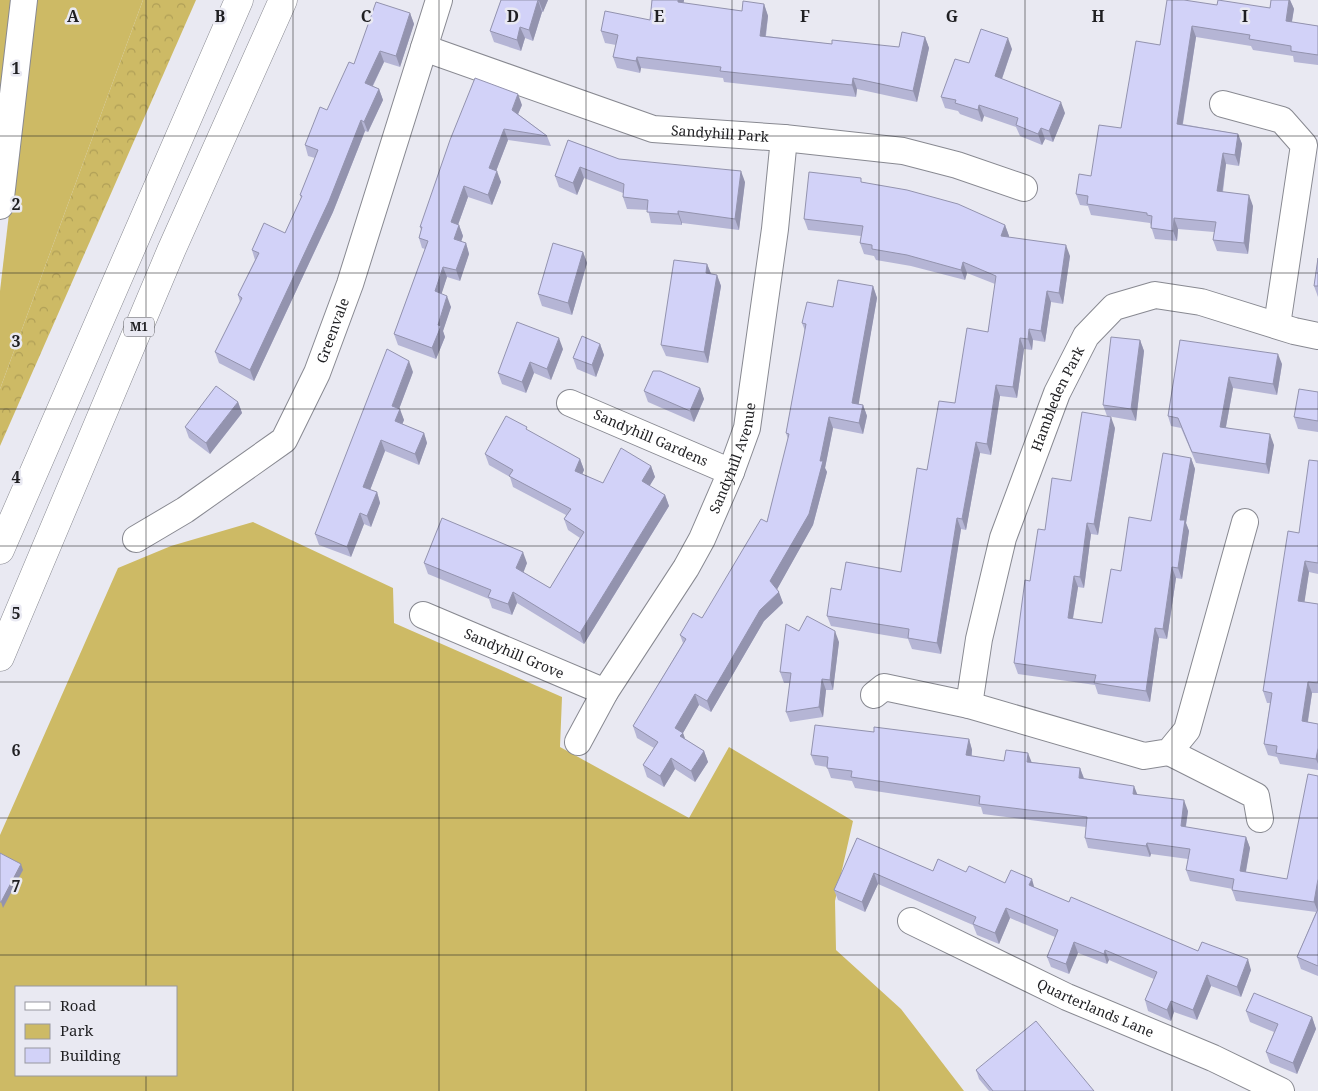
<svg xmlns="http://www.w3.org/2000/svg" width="1318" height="1091" font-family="'Noto Serif',serif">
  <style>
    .green { fill: #cdba65; fill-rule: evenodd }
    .forest { fill: url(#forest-crowns) }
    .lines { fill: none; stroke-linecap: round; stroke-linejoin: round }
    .minor-casing { stroke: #888991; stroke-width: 28 }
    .highway-casing { stroke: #888991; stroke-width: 29 }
    .minor { stroke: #fff; stroke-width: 26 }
    .highway { stroke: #fff; stroke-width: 28 }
    .wall { fill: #b5b5d5 }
    .shaded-wall { fill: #9393ae }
    .building { fill: #d2d2f8; stroke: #9393ae }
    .grid { fill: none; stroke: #1f1f22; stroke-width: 1; stroke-opacity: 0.55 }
    .labels { text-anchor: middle; stroke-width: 5; stroke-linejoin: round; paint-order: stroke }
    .shield { fill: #e9e9f2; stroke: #5c5c60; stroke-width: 1 }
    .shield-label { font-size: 12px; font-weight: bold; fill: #1f1f22 }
    .street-label { font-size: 14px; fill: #1f1f22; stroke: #e9e9f2 }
    .grid-label { font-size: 16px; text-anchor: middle; font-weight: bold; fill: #1f1f22; stroke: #e9e9f2; stroke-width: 5; stroke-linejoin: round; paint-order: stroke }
  </style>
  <defs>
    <pattern id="forest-crowns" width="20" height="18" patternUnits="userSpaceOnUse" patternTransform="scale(1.25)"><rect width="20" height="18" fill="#cdba65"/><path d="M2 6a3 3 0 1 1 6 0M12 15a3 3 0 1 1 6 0" fill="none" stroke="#b09f57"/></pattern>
  </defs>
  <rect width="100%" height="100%" fill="#e9e9f2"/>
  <!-- green -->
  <g class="green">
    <path d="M 0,0 L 12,0 L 0,109 Z"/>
    <path d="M 34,0 L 143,0 L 0,389 L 0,291 Z"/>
    <path d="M 253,522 L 393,588 L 394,623 L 562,697 L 560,747 L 689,818 L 729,747 L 853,821 L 835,901 L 836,950 L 901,1009 L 964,1091 L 0,1091 L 0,835 L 118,568 L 171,546 ZM 16,987 L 176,987 L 176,1075 L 16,1075 Z"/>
  </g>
  <!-- forest -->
  <path class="forest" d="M 143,0 L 196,0 L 0,446 L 0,389 Z"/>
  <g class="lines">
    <!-- minor casing -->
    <g class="minor-casing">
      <g id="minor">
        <path id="s1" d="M 424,48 L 653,129 L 784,138 L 903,151 L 957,165 L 1024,188"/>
        <path d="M 1223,104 L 1282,120 L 1304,145 L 1277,325"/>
        <path d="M 0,206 L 24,0"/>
        <path id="s2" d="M 570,403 L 731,472"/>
        <path id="s3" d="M 1245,522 L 1187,730 L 1169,752 L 1144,756 L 969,705 L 979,639 L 1003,538 L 1057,393 L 1086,336 L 1114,307 L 1155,295 L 1201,302 L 1294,331 L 1318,336"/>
        <path id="s4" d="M 136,539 L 185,510 L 284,440 L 317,373 L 350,284 L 439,0"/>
        <path id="s5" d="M 423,615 L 605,692"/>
        <path d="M 874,695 L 884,687 L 969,705"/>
        <path id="s6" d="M 578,742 L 605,692 L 686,568 L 702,539 L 731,472 L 747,428 L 775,229 L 784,138"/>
        <path d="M 1169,752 L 1256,796 L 1260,819"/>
        <path id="s7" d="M 911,921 L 1067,997 L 1213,1058 L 1281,1091"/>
      </g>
    </g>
    <!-- highway casing -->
    <g class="highway-casing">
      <g id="highway">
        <path d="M 0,550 L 239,0"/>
        <path d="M 0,657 L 171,251 L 283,0"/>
      </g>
    </g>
    <!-- minor -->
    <use href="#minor" class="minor"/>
    <!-- highway -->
    <use href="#highway" class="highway"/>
  </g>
  <!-- wall -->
  <g class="wall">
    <path d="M 501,0 L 548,0 L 543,12 L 542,12 L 533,41 L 525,38 L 521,51 L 494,42 L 490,31 Z"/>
    <path d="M 652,0 L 684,0 L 683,3 L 742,11 L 764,4 L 768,16 L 766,36 L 832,44 L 899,47 L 925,37 L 929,48 L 917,102 L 857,89 L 856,97 L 724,82 L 723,78 L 641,68 L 640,73 L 617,68 L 613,57 L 616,45 L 605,43 L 601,31 L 650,20 Z"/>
    <path d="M 1271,0 L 1290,0 L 1294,9 L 1292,22 L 1318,26 L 1318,65 L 1294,62 L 1293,56 L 1253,50 L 1251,46 L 1196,37 L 1183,124 L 1238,134 L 1242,144 L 1239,166 L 1226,164 L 1223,192 L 1253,206 L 1248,254 L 1217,251 L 1213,240 L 1214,232 L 1178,229 L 1177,241 L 1155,239 L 1150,223 L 1091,215 L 1088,206 L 1080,205 L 1076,194 L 1091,176 L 1121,128 L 1160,45 L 1217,5 L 1270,8 Z"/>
    <path d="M 410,13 L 414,24 L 400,67 L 384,62 L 373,86 L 379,89 L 383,100 L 368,132 L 365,131 L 333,212 L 254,381 L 219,363 L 215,352 L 240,302 L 238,295 L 255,260 L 252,250 L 285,233 L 301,198 L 300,195 L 315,158 L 308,156 L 305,145 L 327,110 Z"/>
    <path d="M 1012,49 L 1002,79 L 1065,113 L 1053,142 L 1045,139 L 1042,145 L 1020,136 L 1016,127 L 984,116 L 982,122 L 960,114 L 958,111 L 945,108 L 941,97 L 969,63 Z"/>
    <path d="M 522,105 L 518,114 L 547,136 L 551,146 L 508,140 L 496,171 L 501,182 L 492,205 L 468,197 L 458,225 L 459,225 L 463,236 L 461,242 L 466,243 L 469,254 L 460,281 L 447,277 L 441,294 L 451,307 L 443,331 L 445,337 L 436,359 L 398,345 L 394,334 L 425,249 L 422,248 L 419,238 L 421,230 L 420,227 Z"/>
    <path d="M 568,140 L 619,159 L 745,182 L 739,230 L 682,223 L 682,225 L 651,223 L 648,210 L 627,209 L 623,197 L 623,193 L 584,178 L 577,195 L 559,187 L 555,176 Z"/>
    <path d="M 863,182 L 1005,225 L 1009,236 L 1009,237 L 1070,256 L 1063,304 L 1051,302 L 1045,342 L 1033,340 L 1032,350 L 1024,349 L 1017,398 L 1000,396 L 991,455 L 980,453 L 966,530 L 961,529 L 941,654 L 912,649 L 908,639 L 831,626 L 827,616 L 841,590 L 901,572 L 927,470 L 955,403 L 988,332 L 995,284 L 967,273 L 965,280 L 911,266 L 876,260 L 874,256 L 864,254 L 860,243 L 861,236 L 808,230 L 804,219 Z"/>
    <path d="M 583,252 L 587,263 L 572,315 L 542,306 L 538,294 Z"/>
    <path d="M 1318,258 L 1318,297 L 1314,286 Z"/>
    <path d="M 707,264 L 711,274 L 717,275 L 721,286 L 708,363 L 666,356 L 661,345 Z"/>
    <path d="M 873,286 L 877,298 L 858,404 L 863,405 L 867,416 L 863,434 L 833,428 L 825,468 L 827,472 L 813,525 L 777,589 L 783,603 L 764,621 L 711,712 L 699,705 L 683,733 L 685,739 L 704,751 L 708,762 L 695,782 L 675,769 L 664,787 L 647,777 L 643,765 L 654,748 L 637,738 L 633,726 L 683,643 L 680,635 L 702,618 L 767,522 L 788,439 L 786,433 L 805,331 L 802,323 Z"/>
    <path d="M 1140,340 L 1144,351 L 1136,421 L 1107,416 L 1103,405 Z"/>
    <path d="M 1180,340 L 1282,364 L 1277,395 L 1233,388 L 1226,427 L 1274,445 L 1269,474 L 1196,463 L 1181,428 L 1171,426 L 1168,416 Z"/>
    <path d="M 600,344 L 604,355 L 596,377 L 577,369 L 573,358 Z"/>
    <path d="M 563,349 L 551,380 L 534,373 L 526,393 L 502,384 L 498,373 Z"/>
    <path d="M 413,372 L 399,409 L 404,420 L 402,424 L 424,433 L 427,443 L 419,465 L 385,451 L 370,490 L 377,492 L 380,503 L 371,527 L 364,524 L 351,557 L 319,545 L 315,534 Z"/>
    <path d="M 700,388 L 704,399 L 694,422 L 648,402 L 644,391 Z"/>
    <path d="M 1318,392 L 1318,432 L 1298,429 L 1294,417 Z"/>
    <path d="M 238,402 L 242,413 L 210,454 L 189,438 L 185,427 Z"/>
    <path d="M 1115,428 L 1098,535 L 1091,534 L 1084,588 L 1078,587 L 1073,619 L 1102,623 L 1121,571 L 1191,458 L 1195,469 L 1186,523 L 1189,531 L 1182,579 L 1176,578 L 1167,639 L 1159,638 L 1150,702 L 1098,694 L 1095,685 L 1018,674 L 1014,663 L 1030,581 L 1071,481 Z"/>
    <path d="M 528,431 L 580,459 L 584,470 L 582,474 L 603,483 L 651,466 L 655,477 L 649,486 L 665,495 L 669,506 L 584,644 L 517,603 L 512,615 L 492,608 L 489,599 L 428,574 L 424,563 L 527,563 L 523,572 L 550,588 L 580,538 L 568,530 L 564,519 L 566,515 L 513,487 L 510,477 L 489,465 L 485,454 Z"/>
    <path d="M 1318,461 L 1318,574 L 1309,572 L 1304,602 L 1318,604 L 1318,693 L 1312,693 L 1308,722 L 1318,724 L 1318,770 L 1280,764 L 1277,757 L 1268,755 L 1264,744 L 1270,703 L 1267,703 L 1263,691 Z"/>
    <path d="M 799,631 L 839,642 L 833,690 L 826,690 L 823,717 L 790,722 L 786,712 L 790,683 L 784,683 L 780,672 Z"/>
    <path d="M 874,732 L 969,739 L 972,750 L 972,756 L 1004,761 L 1031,762 L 1080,768 L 1084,778 L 1188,811 L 1186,827 L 1246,837 L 1250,848 L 1246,872 L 1287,879 L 1318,776 L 1318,976 L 1301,969 L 1297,957 L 1316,912 L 1236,901 L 1232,890 L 1233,889 L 1190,881 L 1186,870 L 1188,859 L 1151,854 L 1150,857 L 1088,848 L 1085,838 L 1086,827 L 983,814 L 981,807 L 855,788 L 852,781 L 831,778 L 827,767 L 815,765 L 811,755 Z"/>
    <path d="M 857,838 L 933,871 L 966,872 L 1005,883 L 1035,888 L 1069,902 L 1198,951 L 1251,970 L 1241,997 L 1211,986 L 1197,1020 L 1174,1012 L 1171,1021 L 1148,1011 L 1145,1000 L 1154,979 L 1109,960 L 1107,964 L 1078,953 L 1069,974 L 1051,967 L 1047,957 L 1055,937 L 1010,918 L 999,944 L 977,935 L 973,925 L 878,884 L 865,912 L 838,900 L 834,890 Z"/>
    <path d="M 1246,1011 L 1312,1017 L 1316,1029 L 1297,1074 L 1270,1063 L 1266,1052 L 1274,1032 L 1250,1022 Z"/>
    <path d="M 976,1070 L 1094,1091 L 989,1091 L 979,1079 Z"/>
  </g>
  <!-- shaded-wall -->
  <g class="shaded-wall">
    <path d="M 538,0 L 542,12 L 533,41 L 529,30 Z"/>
    <path d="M 540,0 L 548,0 L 543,12 L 539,1 Z"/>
    <path d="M 678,0 L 684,0 L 682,13 L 678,2 Z"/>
    <path d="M 1289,0 L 1290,0 L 1294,9 L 1290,31 L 1286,21 Z"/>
    <path d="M 764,4 L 768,16 L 764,47 L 760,36 Z"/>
    <path d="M 410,13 L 414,24 L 400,67 L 396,56 Z"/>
    <path d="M 1192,26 L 1196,37 L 1181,134 L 1177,124 Z"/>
    <path d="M 520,27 L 525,38 L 521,51 L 517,40 Z"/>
    <path d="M 925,37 L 929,48 L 917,102 L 913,91 Z"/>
    <path d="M 1008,38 L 1012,49 L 999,87 L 995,76 Z"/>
    <path d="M 380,51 L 384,62 L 369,93 L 365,83 Z"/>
    <path d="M 637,57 L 641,68 L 640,73 L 636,61 Z"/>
    <path d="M 853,78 L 857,89 L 856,97 L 852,85 Z"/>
    <path d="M 379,89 L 383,100 L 368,132 L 364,122 Z"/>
    <path d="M 518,94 L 522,105 L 515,121 L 512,110 Z"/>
    <path d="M 1061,102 L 1065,113 L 1053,142 L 1049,131 Z"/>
    <path d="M 979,105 L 984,116 L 982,122 L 978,110 Z"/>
    <path d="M 361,120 L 365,131 L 333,212 L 254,381 L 250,370 Z"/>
    <path d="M 1041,128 L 1045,139 L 1042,145 L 1038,134 Z"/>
    <path d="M 504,129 L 508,140 L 493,179 L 489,168 Z"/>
    <path d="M 1238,134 L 1242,144 L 1239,166 L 1235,155 Z"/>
    <path d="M 1223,153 L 1226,164 L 1221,202 L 1217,191 Z"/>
    <path d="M 580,167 L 584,178 L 577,195 L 573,183 Z"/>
    <path d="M 497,171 L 501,182 L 492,205 L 488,195 Z"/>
    <path d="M 741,171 L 745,182 L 739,230 L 735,219 Z"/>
    <path d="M 464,186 L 468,197 L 455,233 L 451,222 Z"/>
    <path d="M 1249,195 L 1253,206 L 1248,254 L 1244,243 Z"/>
    <path d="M 678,211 L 682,223 L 682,225 L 678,214 Z"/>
    <path d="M 1174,218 L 1178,229 L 1177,241 L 1173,231 Z"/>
    <path d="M 459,225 L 463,236 L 458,250 L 454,239 Z"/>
    <path d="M 1005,225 L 1009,236 L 1005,247 L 1001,236 Z"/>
    <path d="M 466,243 L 469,254 L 460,281 L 456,270 Z"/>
    <path d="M 1066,245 L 1070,256 L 1063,304 L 1059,293 Z"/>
    <path d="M 583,252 L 587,263 L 572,315 L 568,303 Z"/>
    <path d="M 963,262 L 967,273 L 965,280 L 961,270 Z"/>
    <path d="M 707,264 L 712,276 L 706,273 Z"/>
    <path d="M 443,267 L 447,277 L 439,302 L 435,291 Z"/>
    <path d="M 717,275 L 721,286 L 708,363 L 704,352 Z"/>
    <path d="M 873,286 L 877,298 L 857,414 L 852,403 Z"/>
    <path d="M 1047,291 L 1051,302 L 1045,342 L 1041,331 Z"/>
    <path d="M 447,296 L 451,307 L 443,331 L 445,337 L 436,359 L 432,348 L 438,325 Z"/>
    <path d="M 1029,329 L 1033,340 L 1032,350 L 1028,339 Z"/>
    <path d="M 559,338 L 563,349 L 551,380 L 547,369 Z"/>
    <path d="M 1020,338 L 1024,349 L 1017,398 L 1013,387 Z"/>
    <path d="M 1140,340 L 1144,351 L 1136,421 L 1131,409 Z"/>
    <path d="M 600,344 L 604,355 L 596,377 L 592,365 Z"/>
    <path d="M 1278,354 L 1282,364 L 1277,395 L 1273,384 Z"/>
    <path d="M 409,361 L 413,372 L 396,417 L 392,406 Z"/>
    <path d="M 530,362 L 534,373 L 526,393 L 522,382 Z"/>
    <path d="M 1229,377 L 1233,388 L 1224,437 L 1220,427 Z"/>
    <path d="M 996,385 L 1000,396 L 991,455 L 987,444 Z"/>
    <path d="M 700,388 L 704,399 L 694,422 L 690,411 Z"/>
    <path d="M 238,402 L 242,413 L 210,454 L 206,443 Z"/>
    <path d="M 863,405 L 867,416 L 863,434 L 859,423 Z"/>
    <path d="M 400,409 L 404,420 L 399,432 L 395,421 Z"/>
    <path d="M 829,417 L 833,428 L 825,468 L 827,472 L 813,525 L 775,593 L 770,581 L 820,461 Z"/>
    <path d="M 1111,417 L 1115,428 L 1098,535 L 1094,524 Z"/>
    <path d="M 424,433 L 427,443 L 419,465 L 415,454 Z"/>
    <path d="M 1270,434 L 1274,445 L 1269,474 L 1266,464 Z"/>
    <path d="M 381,440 L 385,451 L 367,498 L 363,487 Z"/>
    <path d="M 976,442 L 980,453 L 966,530 L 962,519 Z"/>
    <path d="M 1191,458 L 1195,469 L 1186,523 L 1189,531 L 1182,579 L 1178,568 L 1180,520 Z"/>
    <path d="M 580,459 L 584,470 L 579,482 L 575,471 Z"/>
    <path d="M 651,466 L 655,477 L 646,492 L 642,481 Z"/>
    <path d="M 377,492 L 380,503 L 371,527 L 367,516 Z"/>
    <path d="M 665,495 L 669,506 L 584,644 L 580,633 Z"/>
    <path d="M 360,513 L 364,524 L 351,557 L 347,547 Z"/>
    <path d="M 957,518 L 961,529 L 941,654 L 937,643 Z"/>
    <path d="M 1087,523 L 1091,534 L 1084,588 L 1080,577 Z"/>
    <path d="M 523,552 L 527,563 L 521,579 L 516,568 Z"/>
    <path d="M 1305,561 L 1309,572 L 1303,612 L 1298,601 Z"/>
    <path d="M 1172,567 L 1176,578 L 1167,639 L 1163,629 Z"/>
    <path d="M 1074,576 L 1078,587 L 1071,629 L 1068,618 Z"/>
    <path d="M 513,592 L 517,603 L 512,615 L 508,604 Z"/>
    <path d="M 779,592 L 783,603 L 764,621 L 711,712 L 707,701 L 760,610 Z"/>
    <path d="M 1155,628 L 1159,638 L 1150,702 L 1146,691 Z"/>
    <path d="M 835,631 L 839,642 L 833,690 L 830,680 Z"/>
    <path d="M 822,679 L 826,690 L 823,717 L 819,707 Z"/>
    <path d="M 1308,682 L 1312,693 L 1306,732 L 1302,721 Z"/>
    <path d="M 695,694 L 699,705 L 683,733 L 687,744 L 685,748 L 675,728 Z"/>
    <path d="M 969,739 L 972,750 L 970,766 L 966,755 Z"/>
    <path d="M 1318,748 L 1318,764 L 1316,759 Z"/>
    <path d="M 704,751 L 708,762 L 695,782 L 691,771 Z"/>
    <path d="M 1028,753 L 1032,763 L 1027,762 Z"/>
    <path d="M 671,758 L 675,769 L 664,787 L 660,776 Z"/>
    <path d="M 1080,768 L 1084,779 L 1079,778 Z"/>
    <path d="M 1134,786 L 1138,796 L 1133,794 Z"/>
    <path d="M 1184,800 L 1188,811 L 1184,837 L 1181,826 Z"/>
    <path d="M 1246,837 L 1250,848 L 1244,881 L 1240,871 Z"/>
    <path d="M 1147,843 L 1151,854 L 1150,857 L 1146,846 Z"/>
    <path d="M 21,864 L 23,870 L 3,908 L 1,902 Z"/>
    <path d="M 874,873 L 878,884 L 865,912 L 862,902 Z"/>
    <path d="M 1032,879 L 1035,890 L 1029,885 Z"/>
    <path d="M 1318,879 L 1318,912 L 1314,902 Z"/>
    <path d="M 1006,908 L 1010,918 L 999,944 L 995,933 Z"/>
    <path d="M 1074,942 L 1078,953 L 1069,974 L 1066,964 Z"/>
    <path d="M 1105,950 L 1109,960 L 1107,964 L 1104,954 Z"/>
    <path d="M 1248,959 L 1251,970 L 1241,997 L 1237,987 Z"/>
    <path d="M 1207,975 L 1211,986 L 1197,1020 L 1193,1010 Z"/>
    <path d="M 1171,1001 L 1174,1012 L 1171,1021 L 1167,1010 Z"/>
    <path d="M 1312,1017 L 1316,1029 L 1297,1074 L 1293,1063 Z"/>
  </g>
  <!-- building -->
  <g class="building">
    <path d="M 501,0 L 540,0 L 539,1 L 538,0 L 529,30 L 520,27 L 517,40 L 490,31 Z"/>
    <path d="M 652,0 L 678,0 L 678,2 L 742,11 L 743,1 L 764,4 L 760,36 L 832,44 L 832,40 L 899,47 L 902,32 L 925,37 L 913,91 L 853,78 L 852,85 L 720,71 L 721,67 L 637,57 L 636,61 L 613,57 L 618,35 L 601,31 L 605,11 L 650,20 Z"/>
    <path d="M 1167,0 L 1184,0 L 1217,5 L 1218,0 L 1270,8 L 1271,0 L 1289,0 L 1286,21 L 1318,26 L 1318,55 L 1291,51 L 1291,46 L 1249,39 L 1250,35 L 1192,26 L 1177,124 L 1238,134 L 1235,155 L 1223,153 L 1217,191 L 1249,195 L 1244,243 L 1213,240 L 1216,222 L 1174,218 L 1173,231 L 1151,228 L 1152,216 L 1147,215 L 1147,213 L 1087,204 L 1088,196 L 1076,194 L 1079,174 L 1091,176 L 1099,125 L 1121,128 L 1136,41 L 1160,45 Z"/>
    <path d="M 376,2 L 410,13 L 396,56 L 380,51 L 365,83 L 379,89 L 364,122 L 361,120 L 329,201 L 250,370 L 215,352 L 242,298 L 238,295 L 259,253 L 252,250 L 264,223 L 285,233 L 302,196 L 300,195 L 318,150 L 305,145 L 320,107 L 327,110 L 349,62 L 354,64 Z"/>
    <path d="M 981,29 L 1008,38 L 995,76 L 1061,102 L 1049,131 L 1041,128 L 1038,134 L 1016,125 L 1018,118 L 979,105 L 978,110 L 955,103 L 956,100 L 941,97 L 955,59 L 969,63 Z"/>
    <path d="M 475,78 L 518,94 L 512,110 L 547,136 L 504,129 L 489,168 L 497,171 L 488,195 L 464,186 L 451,222 L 459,225 L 454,239 L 466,243 L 456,270 L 443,267 L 435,291 L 447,296 L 438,325 L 441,326 L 432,348 L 394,334 L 428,241 L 419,238 L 422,227 L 420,227 L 450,140 Z"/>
    <path d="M 568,140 L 619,159 L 741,171 L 735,219 L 678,211 L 678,214 L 647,212 L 648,200 L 623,197 L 624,184 L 580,167 L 573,183 L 555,176 Z"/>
    <path d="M 809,172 L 861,178 L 861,182 L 907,190 L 958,204 L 1005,225 L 1001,236 L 1066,245 L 1059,293 L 1047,291 L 1041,331 L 1029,329 L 1028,339 L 1020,338 L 1013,387 L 996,385 L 987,444 L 976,442 L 962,519 L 957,518 L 937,643 L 908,638 L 909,629 L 827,616 L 831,588 L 841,590 L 846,562 L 901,572 L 917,468 L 927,470 L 939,401 L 955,403 L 967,328 L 988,332 L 996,276 L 963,262 L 961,270 L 907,255 L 872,249 L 872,245 L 860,243 L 863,226 L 804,219 Z"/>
    <path d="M 553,243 L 583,252 L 568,303 L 538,294 Z"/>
    <path d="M 1318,258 L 1318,286 L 1314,286 Z"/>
    <path d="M 674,260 L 707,264 L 706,273 L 717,275 L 704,352 L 661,345 Z"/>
    <path d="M 838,280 L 873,286 L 852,403 L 863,405 L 859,423 L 829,417 L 820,461 L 823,461 L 809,514 L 770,581 L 779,592 L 760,610 L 707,701 L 695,694 L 675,728 L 683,733 L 680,736 L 704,751 L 691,771 L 671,758 L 660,776 L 643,765 L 658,742 L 633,726 L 686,639 L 680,635 L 693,613 L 702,618 L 761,519 L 767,522 L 789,434 L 786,433 L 806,324 L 802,323 L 807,302 L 833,307 Z"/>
    <path d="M 517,322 L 559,338 L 547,369 L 530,362 L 522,382 L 498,373 Z"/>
    <path d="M 582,336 L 600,344 L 592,365 L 573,358 Z"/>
    <path d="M 1111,337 L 1140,340 L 1131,409 L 1103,405 Z"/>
    <path d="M 1180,340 L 1278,354 L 1273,384 L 1229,377 L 1220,427 L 1270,434 L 1266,464 L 1192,452 L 1178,418 L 1168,416 Z"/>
    <path d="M 387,349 L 409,361 L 392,406 L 400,409 L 395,421 L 424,433 L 415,454 L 381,440 L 363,487 L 377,492 L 367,516 L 360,513 L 347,547 L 315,534 Z"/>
    <path d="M 653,371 L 660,371 L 700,388 L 690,411 L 644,391 Z"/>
    <path d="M 216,386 L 238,402 L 206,443 L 185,427 Z"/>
    <path d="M 1299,389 L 1318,392 L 1318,421 L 1294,417 Z"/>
    <path d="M 1082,412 L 1111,417 L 1094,524 L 1087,523 L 1080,577 L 1074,576 L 1068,618 L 1102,623 L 1111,569 L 1121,571 L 1129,517 L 1151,521 L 1163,453 L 1191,458 L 1180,520 L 1185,520 L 1178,568 L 1172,567 L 1163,629 L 1155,628 L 1146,691 L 1094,683 L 1096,675 L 1014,663 L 1025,580 L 1030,581 L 1038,529 L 1045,530 L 1052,478 L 1071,481 Z"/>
    <path d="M 506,416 L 527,427 L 526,429 L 580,459 L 575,471 L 603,483 L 621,448 L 651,466 L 642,481 L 665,495 L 580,633 L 513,592 L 508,604 L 488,597 L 491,590 L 424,563 L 442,518 L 523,552 L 516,568 L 550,588 L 584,532 L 564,519 L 571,509 L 509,476 L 513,470 L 485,454 Z"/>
    <path d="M 1309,460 L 1318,461 L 1318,563 L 1305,561 L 1298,601 L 1318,604 L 1318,683 L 1308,682 L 1302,721 L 1318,724 L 1318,748 L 1316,759 L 1276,753 L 1277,746 L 1264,744 L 1272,693 L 1263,691 L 1288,531 L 1299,533 Z"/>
    <path d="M 807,616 L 835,631 L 830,680 L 822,679 L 819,707 L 786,712 L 791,673 L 780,672 L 786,624 L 799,631 Z"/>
    <path d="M 815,725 L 874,732 L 874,727 L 969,739 L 966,755 L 1004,761 L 1006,750 L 1028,753 L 1027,762 L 1080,768 L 1079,778 L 1134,786 L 1133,794 L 1184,800 L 1181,826 L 1246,837 L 1240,871 L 1287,879 L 1308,774 L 1318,776 L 1318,879 L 1314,902 L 1232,890 L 1234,879 L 1186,870 L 1190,849 L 1147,843 L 1146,846 L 1085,838 L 1087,817 L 979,804 L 980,796 L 851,777 L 852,771 L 827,768 L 828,757 L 811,755 Z"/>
    <path d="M 857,838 L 933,871 L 938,859 L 966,872 L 969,866 L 1005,883 L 1011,870 L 1032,879 L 1029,885 L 1069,902 L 1071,897 L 1198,951 L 1202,942 L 1248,959 L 1237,987 L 1207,975 L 1193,1010 L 1171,1001 L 1167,1010 L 1145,1000 L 1157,972 L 1105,950 L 1104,954 L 1074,942 L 1066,964 L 1047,957 L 1058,930 L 1006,908 L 995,933 L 973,924 L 976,917 L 874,873 L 862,902 L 834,890 Z"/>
    <path d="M 0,853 L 21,864 L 1,902 L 0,902 Z"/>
    <path d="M 1318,909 L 1318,966 L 1297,957 Z"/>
    <path d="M 1254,993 L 1312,1017 L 1293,1063 L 1266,1052 L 1278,1024 L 1246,1011 Z"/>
    <path d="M 1036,1021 L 1094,1091 L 993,1091 L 976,1070 Z"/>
  </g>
  <!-- grid -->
  <path class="grid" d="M 146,0 L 146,987M 293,0 L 293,1091M 439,0 L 439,1091M 586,0 L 586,1091M 732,0 L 732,1091M 879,0 L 879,1091M 1025,0 L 1025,1091M 1172,0 L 1172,1091M 0,136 L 1318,136M 0,273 L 1318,273M 0,409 L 1318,409M 0,546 L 1318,546M 0,682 L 1318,682M 0,818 L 1318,818M 0,955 L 1318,955M 146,1075 L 146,1091"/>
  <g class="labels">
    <!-- shield labels -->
    <rect class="shield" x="124" y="317.5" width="30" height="19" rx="4"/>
    <g class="shield-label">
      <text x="139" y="331">M1</text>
    </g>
    <!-- street labels -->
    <g class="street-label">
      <text dy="5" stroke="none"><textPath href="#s1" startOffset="310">Sandyhill Park</textPath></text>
      <text dy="5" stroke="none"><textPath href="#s4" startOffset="298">Greenvale</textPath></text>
      <text dy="5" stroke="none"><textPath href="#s3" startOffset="772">Hambleden Park</textPath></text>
      <text dy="5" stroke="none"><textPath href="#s2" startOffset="88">Sandyhill Gardens</textPath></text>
      <text dy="5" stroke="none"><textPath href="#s6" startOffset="325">Sandyhill Avenue</textPath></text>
      <text dy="5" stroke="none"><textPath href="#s5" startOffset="99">Sandyhill Grove</textPath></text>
      <text dy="5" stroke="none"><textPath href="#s7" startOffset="204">Quarterlands Lane</textPath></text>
    </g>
  </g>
  <g class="grid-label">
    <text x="73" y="22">A</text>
    <text x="220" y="22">B</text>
    <text x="366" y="22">C</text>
    <text x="513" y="22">D</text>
    <text x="659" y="22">E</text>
    <text x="805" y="22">F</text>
    <text x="952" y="22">G</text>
    <text x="1098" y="22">H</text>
    <text x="1245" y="22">I</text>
    <text x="16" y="74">1</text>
    <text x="16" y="210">2</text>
    <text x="16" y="347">3</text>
    <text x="16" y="483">4</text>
    <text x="16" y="619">5</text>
    <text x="16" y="756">6</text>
    <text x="16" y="892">7</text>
  </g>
  <!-- legend -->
  <rect x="15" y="986" width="162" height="90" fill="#e9e9f2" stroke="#98989f"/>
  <rect x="25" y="1002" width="25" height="8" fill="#ffffff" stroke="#98989f"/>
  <text x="60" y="1011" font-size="15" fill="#1f1f22">Road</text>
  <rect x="25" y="1024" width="25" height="15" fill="#cdba65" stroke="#98989f"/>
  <text x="60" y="1036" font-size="15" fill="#1f1f22">Park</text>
  <rect x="25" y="1048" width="25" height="15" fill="#d2d2f8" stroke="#98989f"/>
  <text x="60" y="1061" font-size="15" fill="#1f1f22">Building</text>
</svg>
